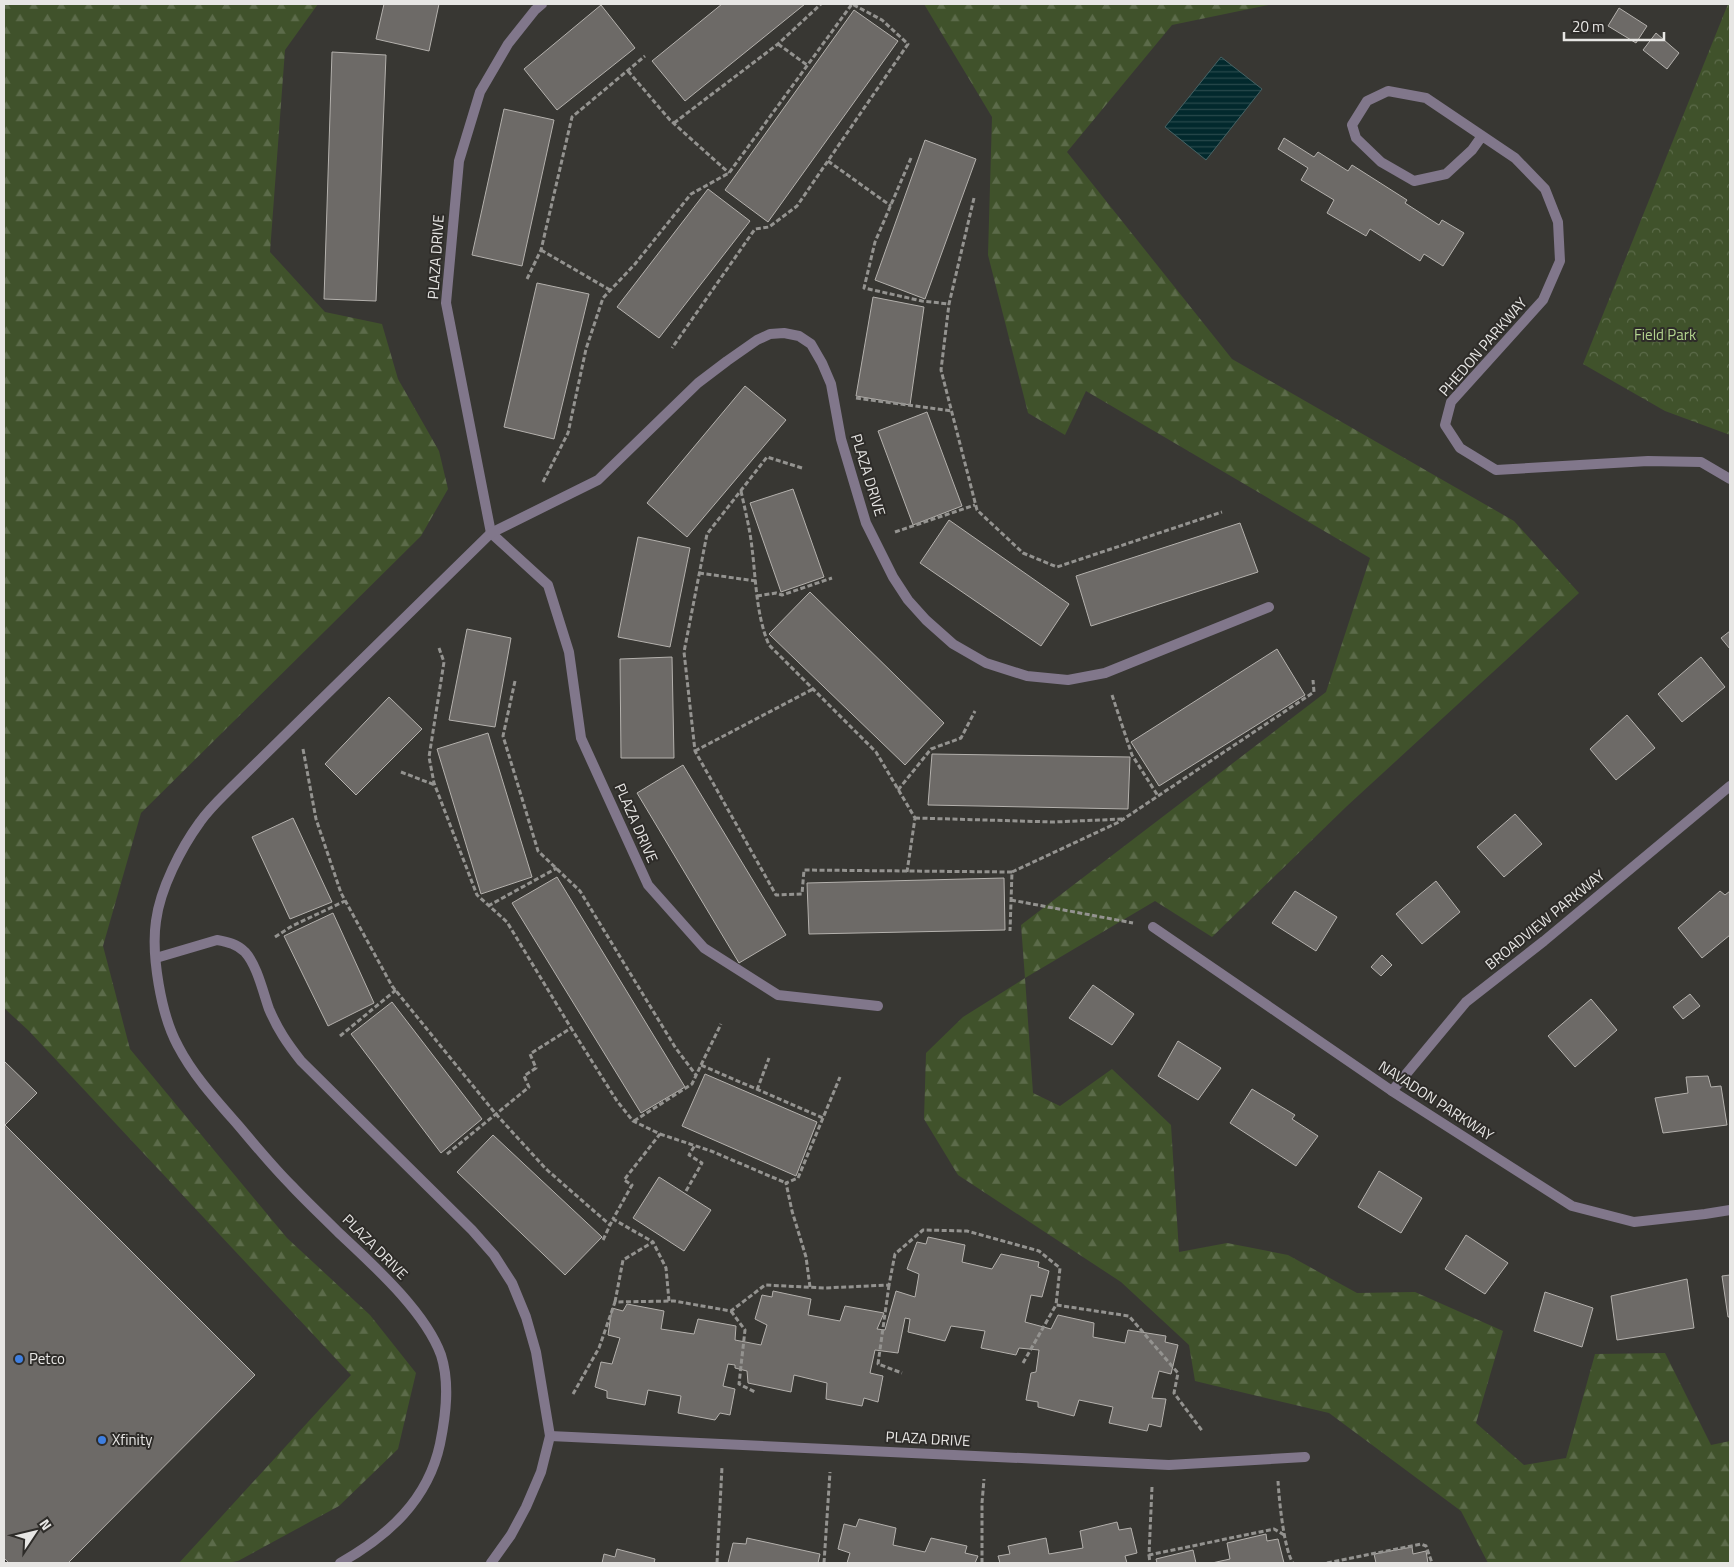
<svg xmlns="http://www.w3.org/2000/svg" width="1734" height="1567" font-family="'Titillium Web',sans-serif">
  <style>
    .forest { fill: url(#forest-firs) }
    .park { fill: url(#park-crowns) }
    .water { fill: url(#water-rules); stroke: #476264 }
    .building { fill: #6d6a67; stroke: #b4b1ad }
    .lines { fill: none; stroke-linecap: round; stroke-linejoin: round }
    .path { stroke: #949390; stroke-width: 3; stroke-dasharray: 5 2.5; stroke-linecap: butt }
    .street { stroke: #81778b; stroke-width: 10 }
    .shop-dot { fill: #3f7fe0; stroke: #2e2c29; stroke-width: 2 }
    .labels { text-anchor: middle; stroke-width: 4; stroke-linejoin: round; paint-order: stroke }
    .street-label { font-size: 15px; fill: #e7e6e4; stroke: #2e2c29 }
    .park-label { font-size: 15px; fill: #b2d38d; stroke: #2e2c29 }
    .poi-label { font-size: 15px; fill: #e7e6e4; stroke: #2e2c29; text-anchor: start }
  </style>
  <defs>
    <pattern id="forest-firs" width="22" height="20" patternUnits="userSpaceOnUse" patternTransform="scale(1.25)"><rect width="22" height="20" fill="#40522b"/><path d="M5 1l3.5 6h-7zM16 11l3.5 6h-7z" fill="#5c6b4a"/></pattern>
    <pattern id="park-crowns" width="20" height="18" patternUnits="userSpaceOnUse" patternTransform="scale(1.25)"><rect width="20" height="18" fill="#40522b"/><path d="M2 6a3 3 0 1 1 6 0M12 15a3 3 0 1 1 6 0" fill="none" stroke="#5c6b4a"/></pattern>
    <pattern id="water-rules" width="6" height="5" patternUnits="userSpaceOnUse" patternTransform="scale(1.25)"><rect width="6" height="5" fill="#02292d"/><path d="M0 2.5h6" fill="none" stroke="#27484b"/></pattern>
  </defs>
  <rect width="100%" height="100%" fill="#383733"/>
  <!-- forest -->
  <g class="forest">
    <path d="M 4,4 L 318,4 L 285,50 L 270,252 L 325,312 L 382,324 L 398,379 L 439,451 L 448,489 L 421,536 L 141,813 L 103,946 L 130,1049 L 287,1238 L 370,1315 L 416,1373 L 398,1449 L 339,1506 L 238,1561 L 227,1563 L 179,1563 L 351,1375 L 29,1031 L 4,1008 Z"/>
    <path d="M 924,4 L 1273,4 L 1172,25 L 1067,152 L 1232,359 L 1514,521 L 1579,593 L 1347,806 L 1212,937 L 1155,901 L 1025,978 L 1033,1093 L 1060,1106 L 1112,1069 L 1171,1125 L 1179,1252 L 1227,1243 L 1288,1255 L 1357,1293 L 1415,1292 L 1503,1331 L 1476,1423 L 1524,1465 L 1566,1458 L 1595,1354 L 1665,1353 L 1711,1445 L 1730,1441 L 1730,1563 L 1488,1563 L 1461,1511 L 1329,1413 L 1195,1381 L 1189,1345 L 1121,1282 L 958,1175 L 924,1119 L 926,1053 L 963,1017 L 1025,978 L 1021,925 L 1326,692 L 1370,558 L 1086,391 L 1065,435 L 1028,413 L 988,255 L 992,117 Z"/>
  </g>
  <!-- park -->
  <path class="park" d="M 1728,4 L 1730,4 L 1730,435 L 1665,411 L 1583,364 Z"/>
  <!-- water -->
  <path class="water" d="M 1221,57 L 1262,89 L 1206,160 L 1165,127 Z"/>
  <!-- building -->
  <g class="building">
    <path d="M 384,4 L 439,4 L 429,51 L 376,39 Z"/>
    <path d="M 722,4 L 805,4 L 685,101 L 652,61 Z"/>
    <path d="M 601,5 L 635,48 L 557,110 L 524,69 Z"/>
    <path d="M 1619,8 L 1647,26 L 1636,43 L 1608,26 Z"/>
    <path d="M 854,10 L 898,41 L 768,222 L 725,190 Z"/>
    <path d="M 1656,33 L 1679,53 L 1667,69 L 1643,50 Z"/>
    <path d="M 332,52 L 386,55 L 376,301 L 324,299 Z"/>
    <path d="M 504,109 L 554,120 L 522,266 L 472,255 Z"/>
    <path d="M 1284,138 L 1314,157 L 1318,152 L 1348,171 L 1352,165 L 1407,200 L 1405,203 L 1439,225 L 1442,220 L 1464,233 L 1443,266 L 1424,254 L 1420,261 L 1370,229 L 1366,236 L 1327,213 L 1334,200 L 1301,180 L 1308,168 L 1278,149 Z"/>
    <path d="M 925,140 L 976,159 L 925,299 L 875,280 Z"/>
    <path d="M 708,189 L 750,221 L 659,338 L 617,307 Z"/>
    <path d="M 537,283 L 589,294 L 554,439 L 504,427 Z"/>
    <path d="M 873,297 L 924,307 L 910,405 L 856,396 Z"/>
    <path d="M 745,386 L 786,420 L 687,537 L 647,503 Z"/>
    <path d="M 927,412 L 962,506 L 913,525 L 878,431 Z"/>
    <path d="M 793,489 L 824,577 L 781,592 L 750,503 Z"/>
    <path d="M 949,520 L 1069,604 L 1041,646 L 920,563 Z"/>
    <path d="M 1240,523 L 1258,572 L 1091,626 L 1076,576 Z"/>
    <path d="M 638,537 L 690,548 L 670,647 L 618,637 Z"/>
    <path d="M 810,592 L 944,723 L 905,765 L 769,634 Z"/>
    <path d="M 467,629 L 511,638 L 495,727 L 449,720 Z"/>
    <path d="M 1730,631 L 1730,649 L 1721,638 Z"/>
    <path d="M 1277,649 L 1305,695 L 1159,786 L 1131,742 Z"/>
    <path d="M 672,657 L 674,758 L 621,758 L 620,659 Z"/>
    <path d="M 1701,657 L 1725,687 L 1682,722 L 1658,694 Z"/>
    <path d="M 389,697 L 422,729 L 356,795 L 325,764 Z"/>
    <path d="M 1627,715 L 1655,748 L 1616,780 L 1590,749 Z"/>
    <path d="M 488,733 L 532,877 L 481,894 L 437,749 Z"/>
    <path d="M 932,754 L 1130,757 L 1128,809 L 928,805 Z"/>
    <path d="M 683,765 L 786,935 L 739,963 L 637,793 Z"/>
    <path d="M 1515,814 L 1542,844 L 1504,877 L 1477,847 Z"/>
    <path d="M 293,818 L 332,902 L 290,919 L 252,837 Z"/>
    <path d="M 557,877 L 685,1087 L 641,1113 L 512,903 Z"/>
    <path d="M 1004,878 L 1005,930 L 809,934 L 807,883 Z"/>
    <path d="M 1436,881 L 1460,912 L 1422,944 L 1396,914 Z"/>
    <path d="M 1295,891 L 1337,917 L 1316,951 L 1272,923 Z"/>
    <path d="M 1720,891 L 1725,895 L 1730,891 L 1730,935 L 1702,958 L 1678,928 Z"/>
    <path d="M 333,913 L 374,1003 L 328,1026 L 284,936 Z"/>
    <path d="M 1382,955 L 1392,965 L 1381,976 L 1371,967 Z"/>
    <path d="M 1093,985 L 1134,1014 L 1112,1045 L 1069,1018 Z"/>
    <path d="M 1690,994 L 1700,1006 L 1683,1019 L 1673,1007 Z"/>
    <path d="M 1591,999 L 1617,1030 L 1575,1067 L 1548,1036 Z"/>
    <path d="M 392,1002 L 482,1119 L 441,1153 L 351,1034 Z"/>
    <path d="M 1178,1041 L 1221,1068 L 1198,1100 L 1158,1076 Z"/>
    <path d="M 4,1061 L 37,1093 L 5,1125 L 255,1375 L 68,1563 L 9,1563 L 4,1558 Z"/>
    <path d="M 705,1074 L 817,1122 L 796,1176 L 682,1126 Z"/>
    <path d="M 1708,1076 L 1711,1087 L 1721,1086 L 1727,1125 L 1663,1133 L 1655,1098 L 1688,1093 L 1686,1077 Z"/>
    <path d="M 1252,1089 L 1295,1115 L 1292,1119 L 1318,1136 L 1296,1166 L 1230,1123 Z"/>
    <path d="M 493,1135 L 602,1237 L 565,1275 L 457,1172 Z"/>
    <path d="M 1379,1171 L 1422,1198 L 1401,1233 L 1358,1207 Z"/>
    <path d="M 659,1177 L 711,1210 L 684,1251 L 633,1218 Z"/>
    <path d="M 1466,1235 L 1508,1263 L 1485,1294 L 1445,1269 Z"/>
    <path d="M 928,1237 L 965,1245 L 962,1262 L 992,1269 L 1001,1254 L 1039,1262 L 1038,1267 L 1049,1271 L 1042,1297 L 1031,1295 L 1025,1322 L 1051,1329 L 1058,1315 L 1094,1323 L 1093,1337 L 1125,1343 L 1128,1330 L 1166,1336 L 1165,1342 L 1178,1345 L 1171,1374 L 1159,1371 L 1152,1398 L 1166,1399 L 1161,1427 L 1149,1424 L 1147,1431 L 1109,1423 L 1113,1407 L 1079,1400 L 1074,1416 L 1038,1407 L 1038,1402 L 1026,1400 L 1031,1373 L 1036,1372 L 1039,1350 L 1019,1348 L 1016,1355 L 981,1348 L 985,1331 L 951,1326 L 945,1341 L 908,1332 L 910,1319 L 905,1318 L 898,1353 L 875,1350 L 870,1373 L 883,1376 L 878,1402 L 864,1398 L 862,1406 L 826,1399 L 827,1383 L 794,1375 L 791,1392 L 748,1383 L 747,1371 L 735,1368 L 735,1365 L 728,1364 L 723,1386 L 735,1389 L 730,1415 L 720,1413 L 715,1420 L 678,1413 L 681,1396 L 648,1390 L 645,1405 L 607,1398 L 607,1391 L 595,1387 L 601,1362 L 612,1364 L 620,1338 L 608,1335 L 612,1308 L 623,1311 L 627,1304 L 664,1311 L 661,1329 L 694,1334 L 698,1319 L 736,1326 L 735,1340 L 761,1345 L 767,1325 L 755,1319 L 762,1295 L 772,1297 L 773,1291 L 811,1299 L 808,1315 L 840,1321 L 845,1306 L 884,1313 L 877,1329 L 885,1330 L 896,1291 L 915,1297 L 919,1274 L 907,1269 L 917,1242 L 926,1244 Z"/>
    <path d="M 1730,1275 L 1730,1317 L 1728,1317 L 1722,1276 Z"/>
    <path d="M 1687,1279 L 1694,1328 L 1617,1340 L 1611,1296 Z"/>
    <path d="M 1545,1292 L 1593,1308 L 1582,1347 L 1534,1331 Z"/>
    <path d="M 859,1519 L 896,1528 L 893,1545 L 925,1552 L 931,1538 L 967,1546 L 965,1553 L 978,1556 L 975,1563 L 847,1563 L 850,1553 L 838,1549 L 844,1524 L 856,1527 Z"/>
    <path d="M 1117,1522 L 1119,1530 L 1131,1528 L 1137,1553 L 1125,1556 L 1127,1563 L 1000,1563 L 998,1556 L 1010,1554 L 1008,1546 L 1046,1538 L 1049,1554 L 1083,1548 L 1080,1531 Z"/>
    <path d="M 1266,1534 L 1267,1541 L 1278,1539 L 1284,1563 L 1212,1563 L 1230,1559 L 1227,1543 Z"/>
    <path d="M 747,1538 L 820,1554 L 818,1563 L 728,1563 L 733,1543 L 746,1544 Z"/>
    <path d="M 1412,1547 L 1413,1554 L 1426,1551 L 1428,1563 L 1376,1563 L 1374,1554 Z"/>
    <path d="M 617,1549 L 655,1559 L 654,1563 L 602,1563 L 604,1554 L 615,1557 Z"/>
    <path d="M 1193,1550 L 1196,1563 L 1157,1563 L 1156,1559 Z"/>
  </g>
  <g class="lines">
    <!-- path -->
    <g class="path">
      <path d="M 778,44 L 807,65"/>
      <path d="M 628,71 L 670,120 L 729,173"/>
      <path d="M 674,123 L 778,44 L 821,4"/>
      <path d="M 911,158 L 875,242 L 864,288 L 922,301 L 949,304"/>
      <path d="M 828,161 L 891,206"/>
      <path d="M 974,198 L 949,304 L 941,370 L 977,510 L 1023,553 L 1057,567 L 1222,512"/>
      <path d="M 541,250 L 610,290"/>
      <path d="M 527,279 L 541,250 L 572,117 L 645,56"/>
      <path d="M 856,398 L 952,411"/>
      <path d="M 802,468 L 767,457 L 707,534 L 684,652 L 695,751 L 776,895 L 802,894 L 804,870 L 1012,872 L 1010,931"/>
      <path d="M 543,482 L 568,433 L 586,349 L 603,298 L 635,264 L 691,194 L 729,173 L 852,4 L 882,20 L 908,44 L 797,206 L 769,227 L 755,229 L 672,348"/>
      <path d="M 741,491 C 745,510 750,529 752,548 C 756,580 756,615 769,645 L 876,752 L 915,818 L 907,872"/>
      <path d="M 895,532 L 975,505"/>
      <path d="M 699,573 L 756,581"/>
      <path d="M 757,596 L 776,593 L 782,595 L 832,578"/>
      <path d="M 439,648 L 444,662 L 429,757 L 434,783 L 477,895 L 507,922 L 571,1028"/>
      <path d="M 515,681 L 503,736 L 538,851 L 580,891 L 675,1047 L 696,1075"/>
      <path d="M 1112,695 L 1132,755 L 1158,796"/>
      <path d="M 303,749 L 316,819 L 341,893 L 392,986 L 495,1113 L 546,1169 L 610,1225"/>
      <path d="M 695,751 L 813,689"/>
      <path d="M 401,772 L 435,785"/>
      <path d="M 898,790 L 931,749 L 961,738 L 975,711"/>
      <path d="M 915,818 L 1054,822 L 1123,819"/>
      <path d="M 1012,872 L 1119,822 L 1314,692 L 1313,680"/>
      <path d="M 1011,900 L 1133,923"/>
      <path d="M 488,906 L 557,868"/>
      <path d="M 275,937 L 292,926 L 345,901"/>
      <path d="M 340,1036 L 396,990"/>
      <path d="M 701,1065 L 721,1024"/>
      <path d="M 757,1090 L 769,1058"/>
      <path d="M 634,1121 L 692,1084 L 701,1065 L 823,1118"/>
      <path d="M 660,1134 L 711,1151 L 786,1183"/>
      <path d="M 447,1154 L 529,1087 L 524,1076 L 536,1068 L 530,1054 L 571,1028 L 617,1101 L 633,1121 L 660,1134 L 624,1180 L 632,1185 L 613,1219"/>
      <path d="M 686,1191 L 702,1163 L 689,1155 L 695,1145"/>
      <path d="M 603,1240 L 613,1219 L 653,1242"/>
      <path d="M 889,1285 L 878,1364 L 902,1373"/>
      <path d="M 810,1287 L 806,1257 L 792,1211 L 786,1183 L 798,1178 L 840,1077"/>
      <path d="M 615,1302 L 623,1260 L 653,1242 L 666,1268 L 669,1301"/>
      <path d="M 731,1311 L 745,1330 L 739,1384 L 755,1392"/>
      <path d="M 1023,1363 L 1056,1305"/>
      <path d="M 573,1394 L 599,1348 L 615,1302 L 674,1301 L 731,1311 L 765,1285 L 825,1288 L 889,1285 L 895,1254 L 923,1230 L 967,1231 L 1039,1251 L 1060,1268 L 1056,1305 L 1129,1316 L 1178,1373 L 1174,1393 L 1203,1432"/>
      <path d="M 1278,1481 C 1279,1499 1284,1550 1293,1563"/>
      <path d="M 1152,1487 L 1149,1555 L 1274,1529 L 1286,1536"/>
      <path d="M 1149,1555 L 1150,1563"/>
      <path d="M 717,1563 L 722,1467"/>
      <path d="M 824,1563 L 830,1472"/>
      <path d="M 982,1563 L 982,1503 L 984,1479"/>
      <path d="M 1327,1563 L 1421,1544 L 1426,1546 L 1432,1563"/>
    </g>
    <!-- street -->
    <g class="street">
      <path d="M 542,4 L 535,10 L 508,44 L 480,92 L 459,161 L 446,303 L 491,533 L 548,585 L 569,652 L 581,738 L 648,885 L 704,948 L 778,995 L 878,1006"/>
      <path d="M 1482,136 L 1472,150 L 1446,174 L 1414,181 L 1381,162 L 1356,138 L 1352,125 L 1367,101 L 1388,91 L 1426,98 L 1515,158 L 1545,189 L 1558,222 L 1560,261 L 1543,300 L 1451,402 L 1445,425 L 1460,448 L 1496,470 L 1648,461 L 1701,462 L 1730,479"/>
      <path d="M 1153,927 L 1392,1091 L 1572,1206 L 1634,1222 L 1705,1214 L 1730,1210"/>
      <path d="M 156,958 L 217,940 C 228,942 237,944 245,952 C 257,965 263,992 269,1009 C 278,1030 287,1043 301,1061 L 472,1230 L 494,1255 L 512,1283 L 526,1317 L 536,1352 L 550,1436 L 541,1472 L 526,1507 L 511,1535 L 491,1563"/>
      <path d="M 1392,1091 L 1466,1002 L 1544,941 L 1730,786"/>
      <path d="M 550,1436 L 1169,1465 L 1305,1457"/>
      <path d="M 340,1563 C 388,1536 428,1500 440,1444 C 446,1415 450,1383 441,1355 C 425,1311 372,1264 338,1232 C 322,1216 306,1201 291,1185 C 272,1166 255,1145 238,1125 C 216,1100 193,1075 178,1046 C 161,1015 151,955 156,921 C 160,889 181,848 200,822 C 209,809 221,798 232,787 L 491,533 L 598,480 L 698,383 L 727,361 L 757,340 L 770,334 L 784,333 L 799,336 L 811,344 L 822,363 L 831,384 L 841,439 L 866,523 L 893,577 L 908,600 L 926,620 L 953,644 L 986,663 L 1027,676 L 1068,680 L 1105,673 L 1269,607"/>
    </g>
  </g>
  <!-- markers -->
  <g class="shop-dot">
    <circle cx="19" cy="1359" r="5"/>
    <circle cx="102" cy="1440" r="5"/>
  </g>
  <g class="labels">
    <!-- street labels -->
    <g class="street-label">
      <text transform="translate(436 257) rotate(-86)" y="5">PLAZA DRIVE</text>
      <text transform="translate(1483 347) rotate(-49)" y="5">PHEDON PARKWAY</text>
      <text transform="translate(868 475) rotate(73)" y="5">PLAZA DRIVE</text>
      <text transform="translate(636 823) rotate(66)" y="5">PLAZA DRIVE</text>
      <text transform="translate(1545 920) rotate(-39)" y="5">BROADVIEW PARKWAY</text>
      <text transform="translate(1436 1101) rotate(33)" y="5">NAVADON PARKWAY</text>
      <text transform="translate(375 1247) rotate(45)" y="5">PLAZA DRIVE</text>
      <text transform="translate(928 1439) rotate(3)" y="5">PLAZA DRIVE</text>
    </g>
    <!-- park labels -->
    <g class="park-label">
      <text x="1665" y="340">Field Park</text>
    </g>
    <!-- poi labels -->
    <g class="poi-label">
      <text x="29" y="1364">Petco</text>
      <text x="112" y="1445">Xfinity</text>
    </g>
  </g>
  <!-- border -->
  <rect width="1734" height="1567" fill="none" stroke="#e7e6e4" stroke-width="10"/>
  <!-- north arrow -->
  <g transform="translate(35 1532) rotate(55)" stroke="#2e2c29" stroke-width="4" paint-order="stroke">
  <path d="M0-4L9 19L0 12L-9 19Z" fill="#e7e6e4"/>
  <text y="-8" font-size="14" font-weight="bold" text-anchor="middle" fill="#e7e6e4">N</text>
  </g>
  <!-- scale -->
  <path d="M1564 32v8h100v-8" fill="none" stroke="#e7e6e4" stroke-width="2.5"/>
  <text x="1572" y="32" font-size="15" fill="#e7e6e4" stroke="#2e2c29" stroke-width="4" paint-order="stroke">20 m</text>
</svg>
